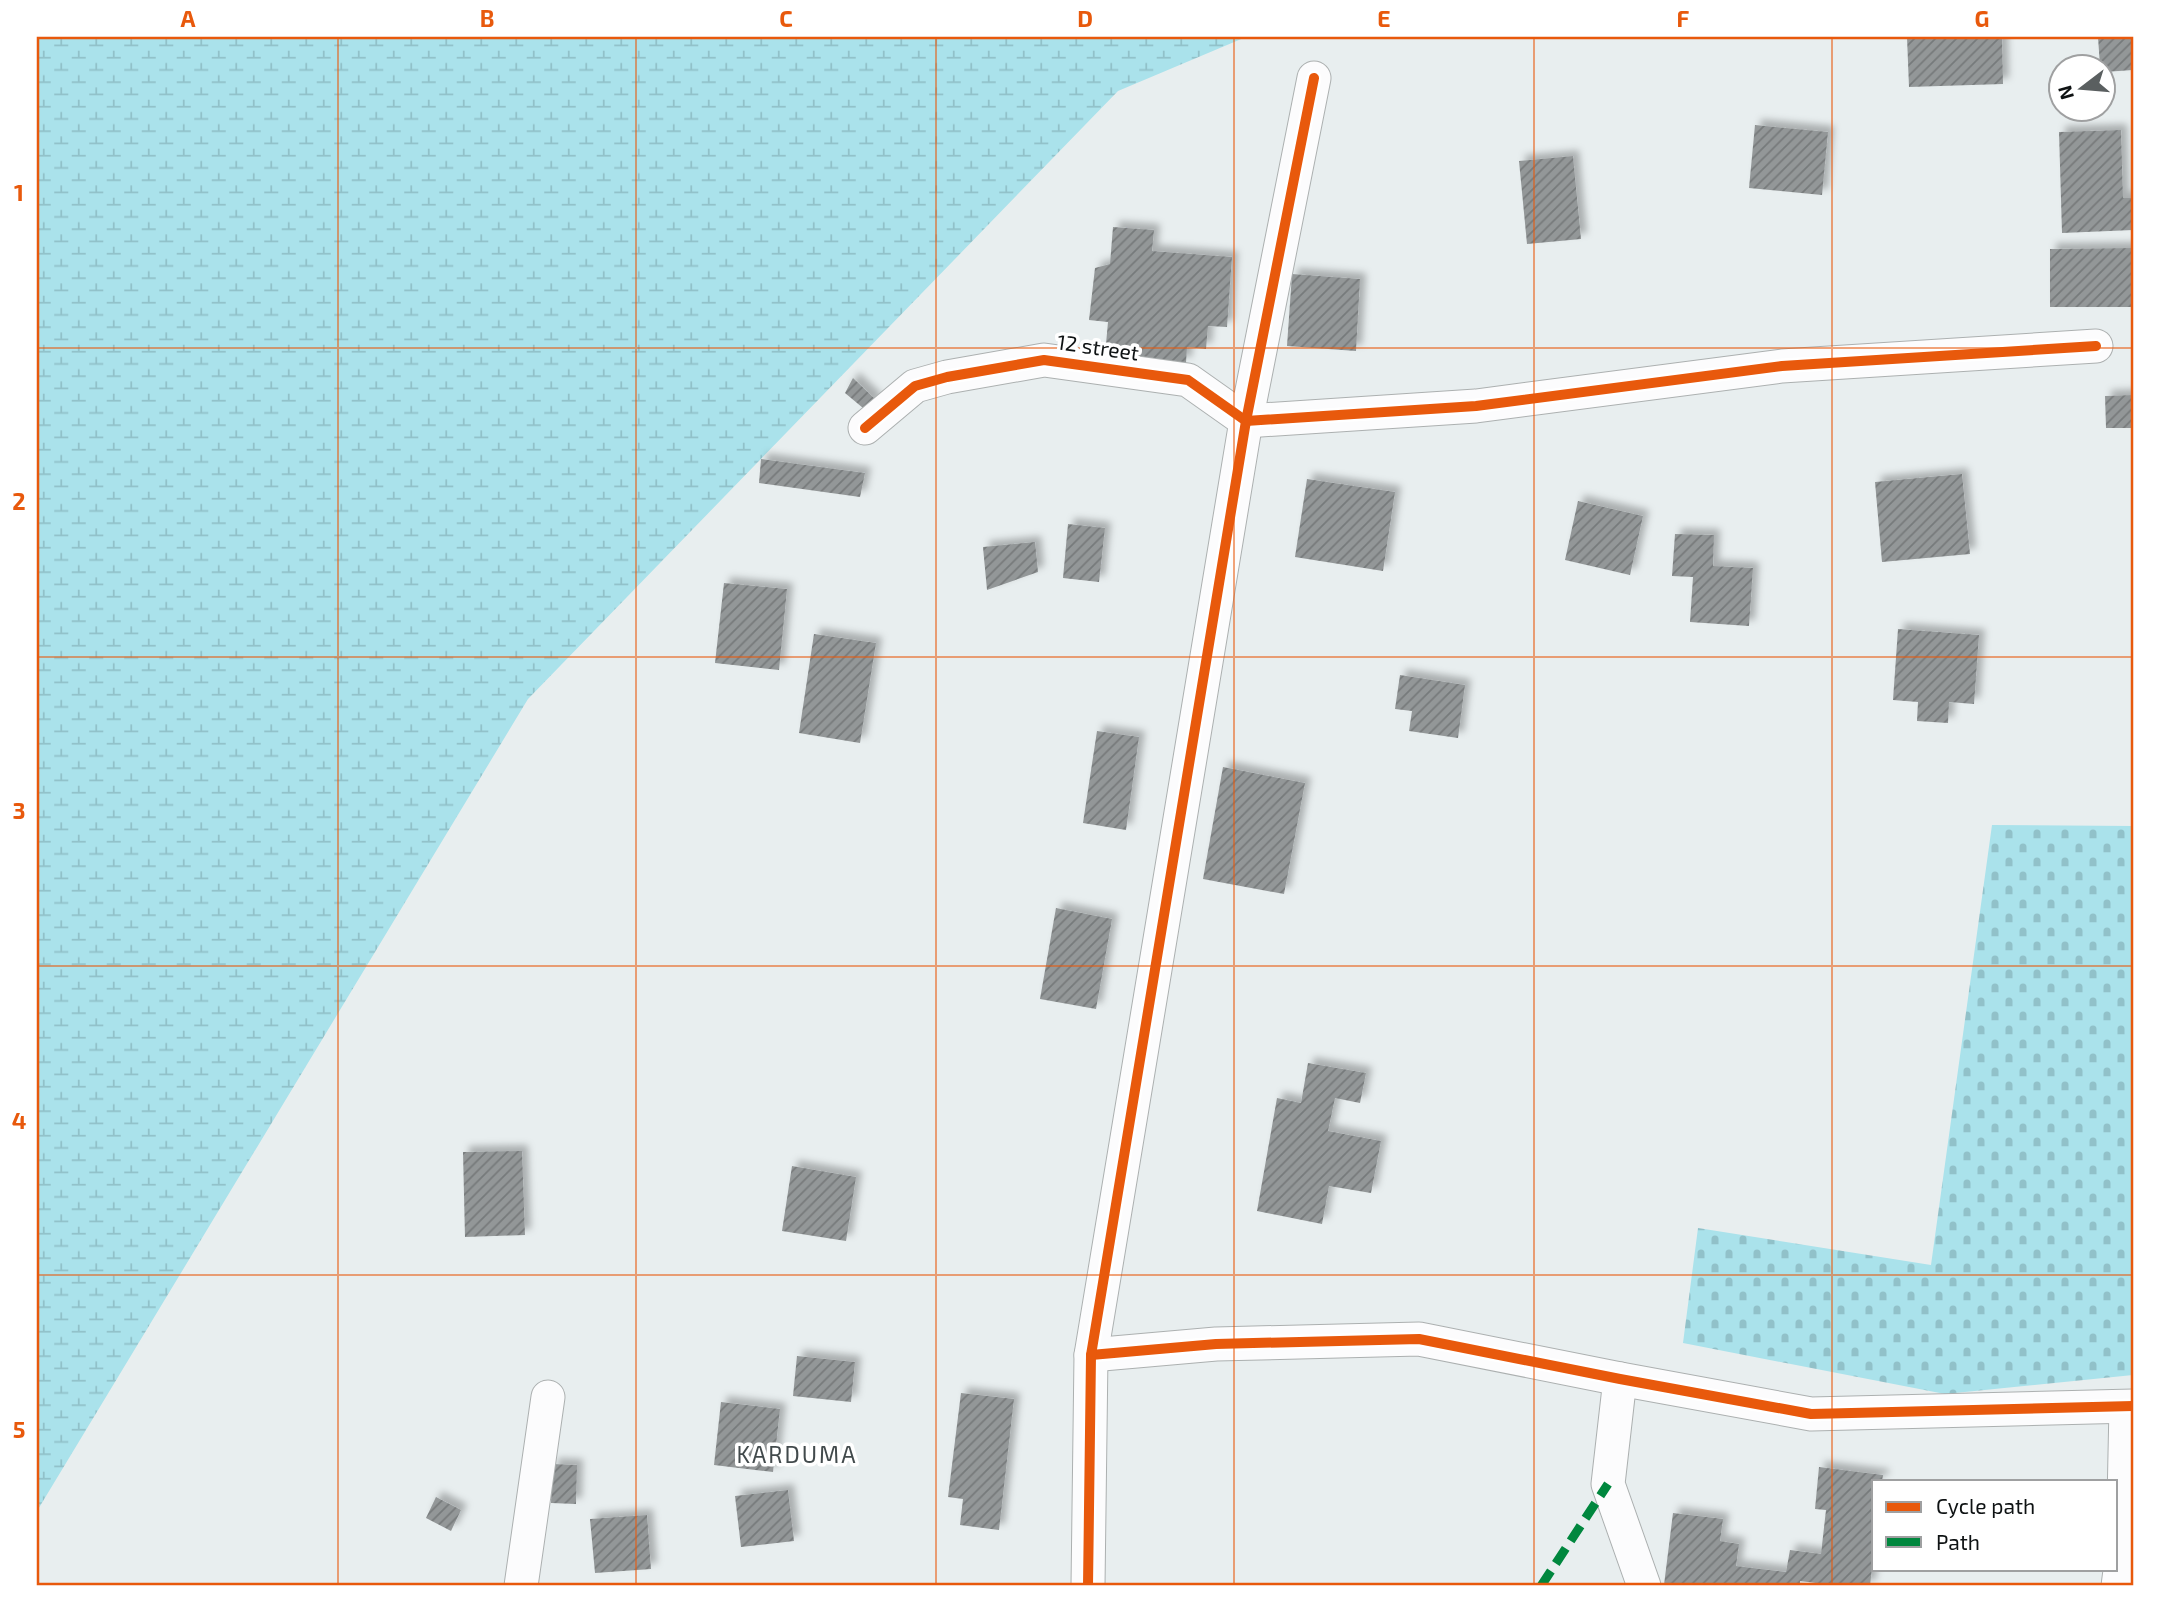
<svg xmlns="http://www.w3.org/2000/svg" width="2170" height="1623" font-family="'Exo 2',sans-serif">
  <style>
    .wetland { fill: url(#wetland-marsh) }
    .cemetery { fill: url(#cemetery-stones) }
    .building { fill: url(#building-hatch); filter: url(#shadow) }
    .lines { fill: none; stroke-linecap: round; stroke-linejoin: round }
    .street-casing { stroke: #acb0b0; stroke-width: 35 }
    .street { stroke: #fcfcfd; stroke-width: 33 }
    .quiet { stroke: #00873e; stroke-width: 9; stroke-dasharray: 18 9; stroke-linecap: butt }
    .cycleway-casing { stroke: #fff; stroke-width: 15 }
    .cycleway { stroke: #e8590c; stroke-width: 10 }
    .grid { fill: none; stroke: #e8590c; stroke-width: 2; stroke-opacity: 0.55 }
    .labels { text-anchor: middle; stroke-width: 7; stroke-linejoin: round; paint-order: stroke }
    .street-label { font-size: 21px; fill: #0e1213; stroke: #fff }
    .neighbourhood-label { font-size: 23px; letter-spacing: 2px; fill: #424a4c; stroke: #fff }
    .neatline { fill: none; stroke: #e8590c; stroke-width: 2.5 }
    .grid-label { font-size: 23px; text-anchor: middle; font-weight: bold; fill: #e8590c }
  </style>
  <defs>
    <pattern id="wetland-marsh" width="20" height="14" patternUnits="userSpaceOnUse" patternTransform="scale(1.75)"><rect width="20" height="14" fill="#aae2eb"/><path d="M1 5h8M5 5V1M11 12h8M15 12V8" fill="none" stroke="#91c1c9"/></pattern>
    <pattern id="cemetery-stones" width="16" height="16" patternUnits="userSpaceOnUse" patternTransform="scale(1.75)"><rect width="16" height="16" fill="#aae2eb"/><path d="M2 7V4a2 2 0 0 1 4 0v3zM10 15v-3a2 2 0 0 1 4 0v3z" fill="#91c1c9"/></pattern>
    <pattern id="building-hatch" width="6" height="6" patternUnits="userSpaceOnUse" patternTransform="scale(1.75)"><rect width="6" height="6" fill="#939798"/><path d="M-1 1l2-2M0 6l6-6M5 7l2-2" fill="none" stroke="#767a7b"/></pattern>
    <filter id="shadow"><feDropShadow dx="6" dy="-6" stdDeviation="3.5" flood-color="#0004"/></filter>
  </defs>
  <rect width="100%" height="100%" fill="#e8eeef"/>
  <!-- wetland -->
  <path class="wetland" d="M 37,37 L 1246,37 L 1118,91 L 528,699 L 37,1511 Z"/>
  <!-- cemetery -->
  <path class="cemetery" d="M 1992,825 L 2133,826 L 2133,1375 L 1945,1394 L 1683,1343 L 1698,1228 L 1931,1265 Z"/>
  <!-- building -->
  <g class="building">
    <path d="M 1907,37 L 2002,37 L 2003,84 L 1909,87 Z"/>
    <path d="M 2098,37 L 2133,37 L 2133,70 L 2104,72 L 2104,66 L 2100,66 Z"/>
    <path d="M 1755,125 L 1828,132 L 1822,195 L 1749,188 Z"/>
    <path d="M 2121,130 L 2123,198 L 2133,198 L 2133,230 L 2062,233 L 2059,132 Z"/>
    <path d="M 1573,156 L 1581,239 L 1527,244 L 1519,161 Z"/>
    <path d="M 1113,227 L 1154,230 L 1152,251 L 1232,257 L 1227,327 L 1208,326 L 1206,349 L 1187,347 L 1186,363 L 1105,355 L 1108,322 L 1089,320 L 1095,268 L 1110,264 Z"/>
    <path d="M 2133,248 L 2133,307 L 2050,307 L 2050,249 Z"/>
    <path d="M 1292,274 L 1360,279 L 1356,351 L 1287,346 Z"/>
    <path d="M 853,378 L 876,400 L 869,413 L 845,393 Z"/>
    <path d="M 2133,395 L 2133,428 L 2106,428 L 2105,396 Z"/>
    <path d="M 761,459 L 865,473 L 860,497 L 759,483 Z"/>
    <path d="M 1962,474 L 1970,554 L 1882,562 L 1875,482 Z"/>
    <path d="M 1307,479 L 1395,492 L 1383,571 L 1295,557 Z"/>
    <path d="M 1578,501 L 1643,516 L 1630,575 L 1565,560 Z"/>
    <path d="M 1068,524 L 1105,528 L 1099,582 L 1063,578 Z"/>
    <path d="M 1675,534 L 1714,535 L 1713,566 L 1753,568 L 1749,626 L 1690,622 L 1693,577 L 1672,576 Z"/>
    <path d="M 1035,542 L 1038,572 L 987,590 L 983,547 Z"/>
    <path d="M 724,583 L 787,589 L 779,670 L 715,663 Z"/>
    <path d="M 1898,629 L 1979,635 L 1974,704 L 1949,702 L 1948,723 L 1917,721 L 1918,702 L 1893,700 Z"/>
    <path d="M 814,634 L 876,643 L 860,743 L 799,733 Z"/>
    <path d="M 1400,675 L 1465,685 L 1458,738 L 1409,731 L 1412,711 L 1395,709 Z"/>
    <path d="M 1097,731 L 1139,737 L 1126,830 L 1083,823 Z"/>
    <path d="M 1223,767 L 1305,783 L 1284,894 L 1203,879 Z"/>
    <path d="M 1056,908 L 1112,919 L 1096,1009 L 1040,999 Z"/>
    <path d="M 1308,1063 L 1366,1073 L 1360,1103 L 1335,1098 L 1328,1131 L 1381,1141 L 1371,1193 L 1329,1186 L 1322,1224 L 1257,1211 L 1277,1098 L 1301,1103 Z"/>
    <path d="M 522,1151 L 525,1235 L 465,1237 L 463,1152 Z"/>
    <path d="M 792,1166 L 856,1177 L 846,1241 L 782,1231 Z"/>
    <path d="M 797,1356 L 855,1362 L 851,1402 L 793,1396 Z"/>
    <path d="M 961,1393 L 1014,1399 L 999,1530 L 960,1525 L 963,1499 L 948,1497 Z"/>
    <path d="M 721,1402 L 780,1409 L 773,1472 L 714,1465 Z"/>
    <path d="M 552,1464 L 577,1465 L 576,1504 L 551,1503 Z"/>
    <path d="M 1819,1467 L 1883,1475 L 1882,1481 L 1874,1481 L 1874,1549 L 1870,1586 L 1839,1586 L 1800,1581 L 1800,1586 L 1664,1585 L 1673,1513 L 1723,1519 L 1720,1541 L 1739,1544 L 1736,1566 L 1786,1572 L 1790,1550 L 1821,1554 L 1826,1510 L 1815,1509 Z"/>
    <path d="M 788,1490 L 794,1541 L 741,1547 L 735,1496 Z"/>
    <path d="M 436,1497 L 461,1510 L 451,1531 L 426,1518 Z"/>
    <path d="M 647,1515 L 651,1569 L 595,1573 L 590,1519 Z"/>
  </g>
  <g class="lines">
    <!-- street casing -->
    <g class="street-casing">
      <g id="street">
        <path d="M 865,428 L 915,386 L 947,377 L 1044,360 L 1188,380 L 1246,421 L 1476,406 L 1782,366 L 2096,346"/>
        <path d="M 1091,1355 L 1216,1344 L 1419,1339 L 1620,1379 L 1811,1414 L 2133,1406"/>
        <path d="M 1620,1379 L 1608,1484 L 1644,1586"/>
        <path d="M 521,1586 L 548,1397"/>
        <path d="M 1088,1586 L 1091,1355 L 1246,421 L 1314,78"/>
        <path d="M 2118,1586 L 2123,1548 L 2126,1407"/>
      </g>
    </g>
    <!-- street -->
    <use href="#street" class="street"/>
    <!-- quiet -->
    <path class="quiet" d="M 1541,1586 L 1608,1484"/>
    <!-- cycleway casing -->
    <g class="cycleway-casing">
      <g id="cycleway">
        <path d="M 865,428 L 915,386 L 947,377 L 1044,360 L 1188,380 L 1246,421 L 1476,406 L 1782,366 L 2096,346"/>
        <path d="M 1091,1355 L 1216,1344 L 1419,1339 L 1620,1379 L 1811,1414 L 2133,1406"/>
        <path d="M 1088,1586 L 1091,1355 L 1246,421 L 1314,78"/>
      </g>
    </g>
    <!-- cycleway -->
    <use href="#cycleway" class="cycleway"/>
  </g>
  <!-- grid -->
  <path class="grid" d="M 338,37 L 338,1586M 636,37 L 636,1586M 936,37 L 936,1586M 1234,37 L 1234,1586M 1534,37 L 1534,1586M 1832,37 L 1832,1586M 37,348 L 2133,348M 37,657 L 2133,657M 37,966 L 2133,966M 37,1275 L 2133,1275"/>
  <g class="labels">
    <!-- street labels -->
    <g class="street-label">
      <text transform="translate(1098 348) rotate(8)" y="7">12 street</text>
    </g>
    <!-- neighbourhood labels -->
    <g class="neighbourhood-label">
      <text x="797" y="1463">KARDUMA</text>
    </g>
  </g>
  <!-- border -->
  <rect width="2170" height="1623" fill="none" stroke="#ffffff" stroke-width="77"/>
  <!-- legend -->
  <rect x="1872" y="1480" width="245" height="91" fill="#ffffff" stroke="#9fa0a1" stroke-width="2"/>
  <rect x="1886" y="1502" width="35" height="10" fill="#e8590c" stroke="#9fa0a1" stroke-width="2"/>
  <text x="1936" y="1514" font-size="21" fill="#0e1213">Cycle path</text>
  <rect x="1886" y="1537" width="35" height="10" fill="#00873e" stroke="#9fa0a1" stroke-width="2"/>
  <text x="1936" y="1550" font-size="21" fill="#0e1213">Path</text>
  <!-- north arrow -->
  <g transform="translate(2082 88) rotate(254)"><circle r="33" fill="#ffffff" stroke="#9fa0a1" stroke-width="2"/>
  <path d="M0-5L12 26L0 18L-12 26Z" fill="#5a5f60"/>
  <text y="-10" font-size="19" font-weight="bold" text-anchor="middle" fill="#0e1213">N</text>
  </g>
  <rect x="38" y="38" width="2094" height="1546" class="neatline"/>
  <g class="grid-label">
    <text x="188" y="27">A</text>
    <text x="487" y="27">B</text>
    <text x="786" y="27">C</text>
    <text x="1085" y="27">D</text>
    <text x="1384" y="27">E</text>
    <text x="1683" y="27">F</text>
    <text x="1982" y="27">G</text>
    <text x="19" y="201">1</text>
    <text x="19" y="510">2</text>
    <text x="19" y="819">3</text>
    <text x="19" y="1129">4</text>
    <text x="19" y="1438">5</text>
  </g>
</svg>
